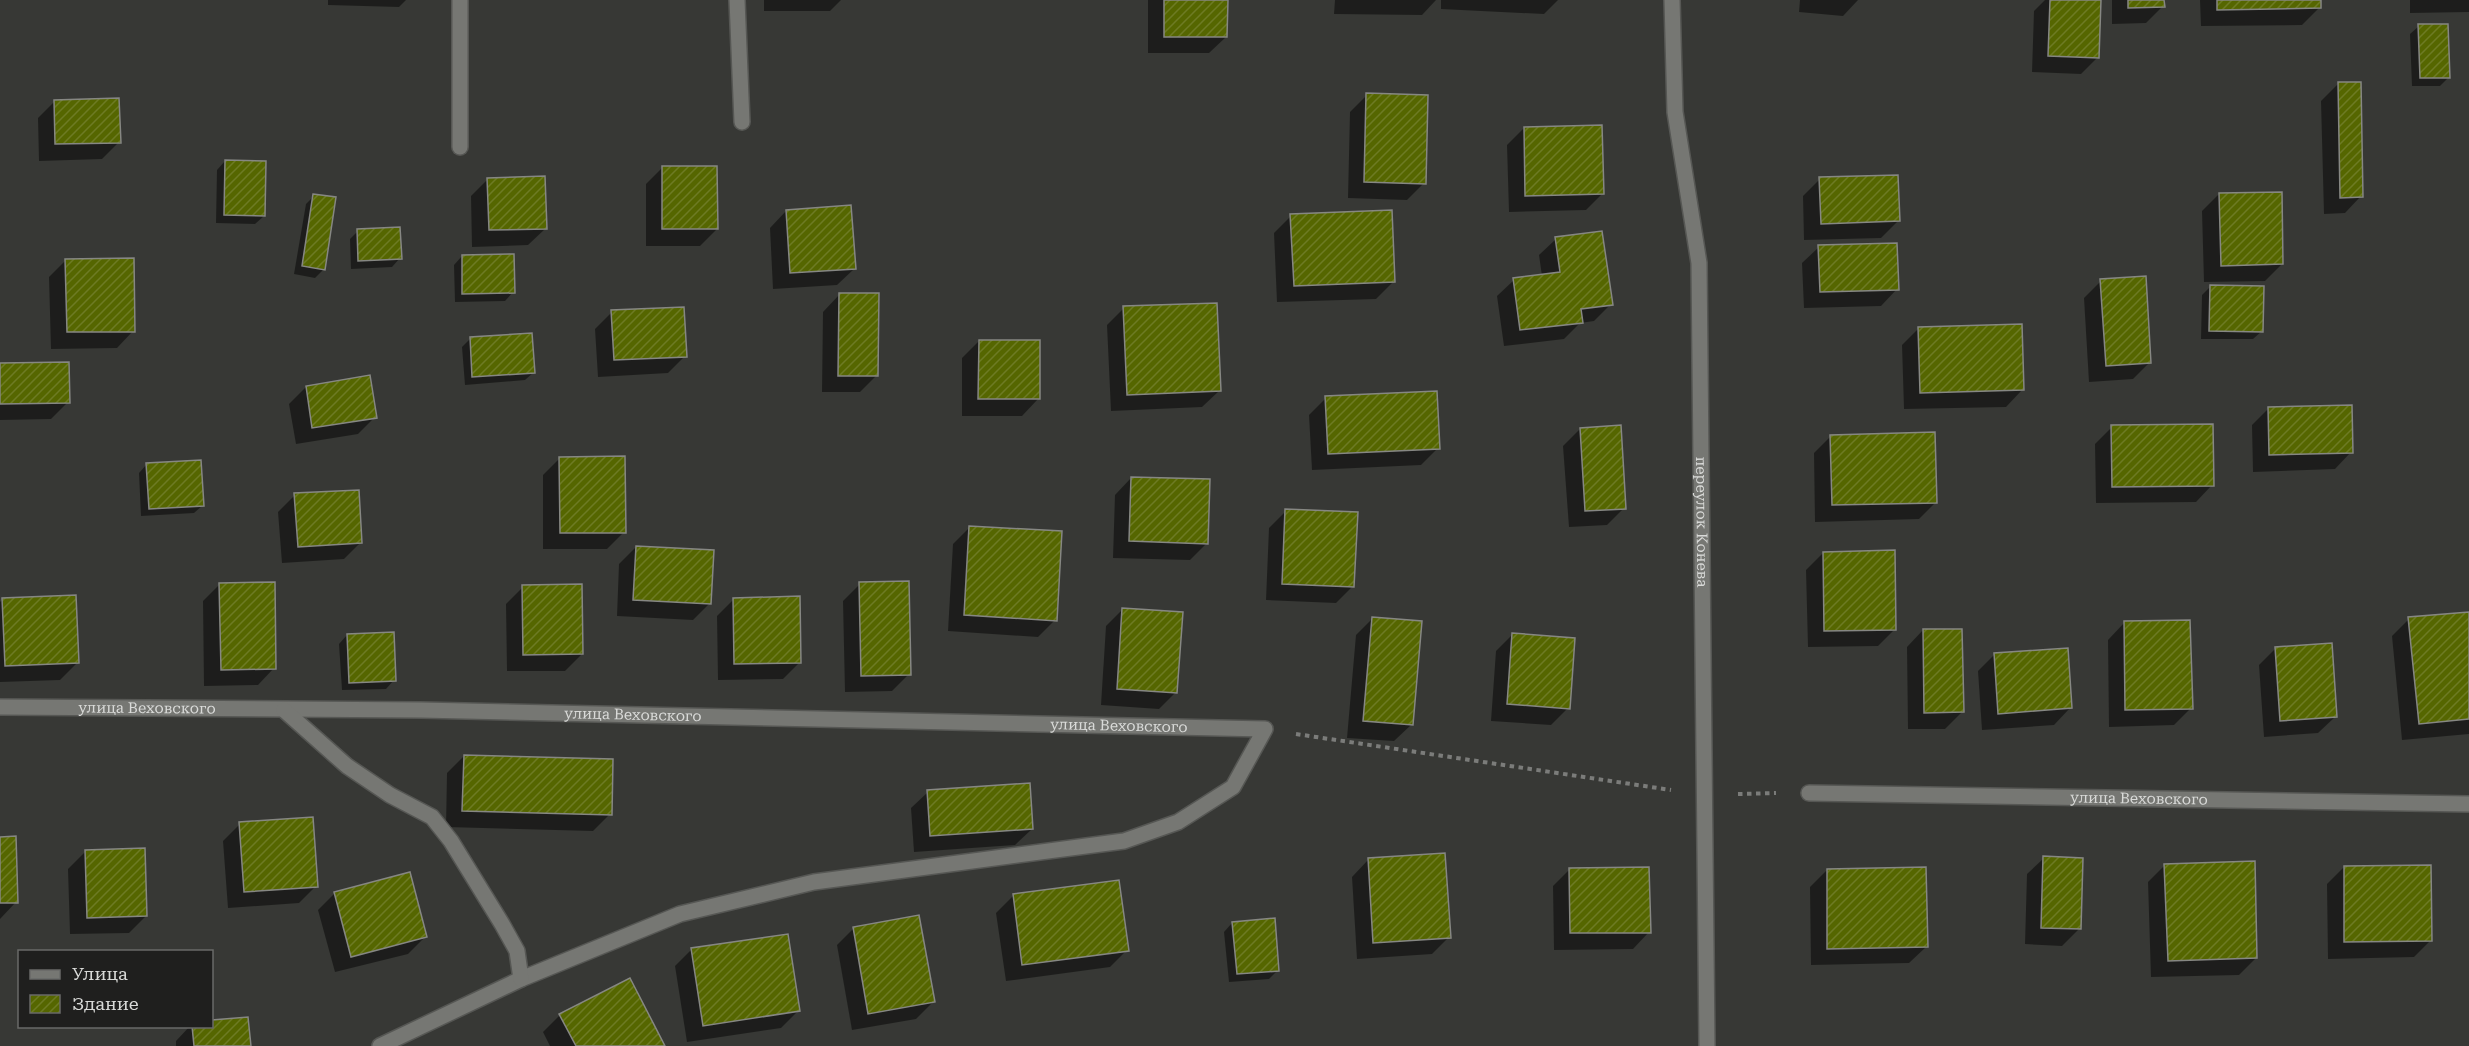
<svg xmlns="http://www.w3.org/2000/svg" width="2469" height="1046" font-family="'Roboto Serif',serif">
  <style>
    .shadow { fill: #0007 }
    .building { fill: url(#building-hatch); stroke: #868783; stroke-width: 1.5 }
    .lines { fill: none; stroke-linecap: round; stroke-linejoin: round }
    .minor-casing { stroke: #565754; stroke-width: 18 }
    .path { stroke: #7b7c7a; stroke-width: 4; stroke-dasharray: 4.5 4.5; stroke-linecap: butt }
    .minor { stroke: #767773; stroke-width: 15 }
    .labels { text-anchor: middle; stroke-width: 5; stroke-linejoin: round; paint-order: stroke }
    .street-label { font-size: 15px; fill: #d9dad8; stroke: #1f1f1e }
  </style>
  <defs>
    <pattern id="building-hatch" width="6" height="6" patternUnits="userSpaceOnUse" patternTransform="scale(1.5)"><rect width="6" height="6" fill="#560"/><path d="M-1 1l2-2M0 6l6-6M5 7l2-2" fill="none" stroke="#6d7b24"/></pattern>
  </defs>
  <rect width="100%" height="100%" fill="#373835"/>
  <!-- shadow -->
  <g class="shadow">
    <path d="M 328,0 L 406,0 L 399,7 L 328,5 Z"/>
    <path d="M 764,0 L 841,0 L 830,11 L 764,11 Z"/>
    <path d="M 1148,0 L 1226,0 L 1226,37 L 1209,53 L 1148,53 Z"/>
    <path d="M 1335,0 L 1436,0 L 1422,15 L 1334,14 Z"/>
    <path d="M 1441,0 L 1558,0 L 1544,14 L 1441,9 Z"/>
    <path d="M 1800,0 L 1858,0 L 1843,16 L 1799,12 Z"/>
    <path d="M 2045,0 L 2100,0 L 2098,57 L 2081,74 L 2032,72 L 2034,11 Z"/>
    <path d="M 2112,0 L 2163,0 L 2163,6 L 2146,23 L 2112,24 Z"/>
    <path d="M 2200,0 L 2319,0 L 2319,8 L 2302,25 L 2201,26 Z"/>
    <path d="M 2410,0 L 2469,0 L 2469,12 L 2410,13 Z"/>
    <path d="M 2419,26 L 2448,78 L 2440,86 L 2412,86 L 2410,34 Z"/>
    <path d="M 2338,84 L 2361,196 L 2345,213 L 2324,214 L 2321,101 Z"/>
    <path d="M 1367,95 L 1424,183 L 1407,200 L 1348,198 L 1350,112 Z"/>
    <path d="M 55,101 L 119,142 L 102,159 L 39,161 L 38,118 Z"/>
    <path d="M 1524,128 L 1602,194 L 1586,210 L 1509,212 L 1507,145 Z"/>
    <path d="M 225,161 L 264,216 L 255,224 L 216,223 L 217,170 Z"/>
    <path d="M 663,167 L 717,229 L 700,246 L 646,246 L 646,184 Z"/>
    <path d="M 488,179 L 545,229 L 528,245 L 472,247 L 471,196 Z"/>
    <path d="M 1820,179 L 1898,221 L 1881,238 L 1804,240 L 1803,196 Z"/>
    <path d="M 2219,194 L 2282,264 L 2265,281 L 2204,282 L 2202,211 Z"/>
    <path d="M 314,196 L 324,269 L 315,278 L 294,274 L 306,204 Z"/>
    <path d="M 786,211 L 854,269 L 837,285 L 773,289 L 770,228 Z"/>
    <path d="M 1291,216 L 1393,282 L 1376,299 L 1277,302 L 1274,233 Z"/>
    <path d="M 358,231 L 400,258 L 392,267 L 351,269 L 350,239 Z"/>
    <path d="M 1556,239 L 1611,304 L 1594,321 L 1580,323 L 1564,339 L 1504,346 L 1497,296 L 1514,280 L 1542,276 L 1539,255 Z"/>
    <path d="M 1819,247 L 1897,289 L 1881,306 L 1804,308 L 1802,263 Z"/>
    <path d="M 462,256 L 513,292 L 505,301 L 455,302 L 454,265 Z"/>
    <path d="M 66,260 L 133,331 L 117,348 L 51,349 L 49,277 Z"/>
    <path d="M 2101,281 L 2150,362 L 2133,379 L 2089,382 L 2084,298 Z"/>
    <path d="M 2210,287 L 2262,331 L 2253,339 L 2201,339 L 2202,295 Z"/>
    <path d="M 839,295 L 877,375 L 860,392 L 822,392 L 823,312 Z"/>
    <path d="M 1124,308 L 1219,391 L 1202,407 L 1111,411 L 1107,325 Z"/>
    <path d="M 612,312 L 685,356 L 668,373 L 598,377 L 595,329 Z"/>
    <path d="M 1919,328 L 2022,390 L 2006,407 L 1904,409 L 1902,345 Z"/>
    <path d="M 470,339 L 534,372 L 525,380 L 465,385 L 462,347 Z"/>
    <path d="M 979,341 L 1038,399 L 1022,416 L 962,416 L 962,358 Z"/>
    <path d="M 0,364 L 68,402 L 51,419 L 0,420 Z"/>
    <path d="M 306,387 L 375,417 L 358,434 L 296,444 L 289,404 Z"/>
    <path d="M 1326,398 L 1438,448 L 1421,465 L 1312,470 L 1309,415 Z"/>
    <path d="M 2268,409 L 2351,452 L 2335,469 L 2253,472 L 2252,425 Z"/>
    <path d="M 2112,427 L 2212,485 L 2196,502 L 2096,503 L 2095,444 Z"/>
    <path d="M 1580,429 L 1624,508 L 1607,525 L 1569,527 L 1563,446 Z"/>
    <path d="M 1831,436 L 1936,502 L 1919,519 L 1815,522 L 1814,453 Z"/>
    <path d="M 560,458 L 624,532 L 607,549 L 543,549 L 543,475 Z"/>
    <path d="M 147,464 L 203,505 L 194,513 L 141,516 L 139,473 Z"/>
    <path d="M 1131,478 L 1207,543 L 1190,560 L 1113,558 L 1115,495 Z"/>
    <path d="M 295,495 L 361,542 L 344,559 L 282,563 L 278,512 Z"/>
    <path d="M 1286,511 L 1353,586 L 1336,603 L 1266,600 L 1269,528 Z"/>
    <path d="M 970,527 L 1055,620 L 1038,637 L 948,631 L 953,544 Z"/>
    <path d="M 636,547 L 710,603 L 693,620 L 617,616 L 619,564 Z"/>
    <path d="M 1823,553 L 1895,629 L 1878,646 L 1808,647 L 1806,570 Z"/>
    <path d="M 220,584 L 274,668 L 258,685 L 204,686 L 203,601 Z"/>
    <path d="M 860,584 L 909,674 L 892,691 L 845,692 L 843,601 Z"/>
    <path d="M 523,587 L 582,654 L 565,671 L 507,671 L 506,604 Z"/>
    <path d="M 3,599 L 77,663 L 60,680 L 0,682 L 0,602 Z"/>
    <path d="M 734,599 L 800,662 L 783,679 L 718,680 L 717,616 Z"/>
    <path d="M 1123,609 L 1176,692 L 1159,709 L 1101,705 L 1106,626 Z"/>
    <path d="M 2469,613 L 2469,734 L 2402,740 L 2392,636 L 2409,619 Z"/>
    <path d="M 1373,618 L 1411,725 L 1394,741 L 1347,738 L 1356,635 Z"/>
    <path d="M 2124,623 L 2191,708 L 2174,725 L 2109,727 L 2108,640 Z"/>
    <path d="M 1923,630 L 1962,712 L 1945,729 L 1908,729 L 1907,647 Z"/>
    <path d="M 1513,634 L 1568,708 L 1551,725 L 1491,721 L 1496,651 Z"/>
    <path d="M 347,635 L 394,680 L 386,689 L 342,690 L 339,644 Z"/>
    <path d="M 2276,648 L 2335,717 L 2318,733 L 2264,737 L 2259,665 Z"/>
    <path d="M 1995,654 L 2070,708 L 2054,725 L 1982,730 L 1978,671 Z"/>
    <path d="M 464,756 L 610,814 L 593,831 L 446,827 L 447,773 Z"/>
    <path d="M 928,792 L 1032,829 L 1015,845 L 914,852 L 911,808 Z"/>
    <path d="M 240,824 L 316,886 L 299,903 L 228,908 L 223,841 Z"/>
    <path d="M 0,838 L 16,902 L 0,919 Z"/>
    <path d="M 85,852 L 146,916 L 129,933 L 70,934 L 68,869 Z"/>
    <path d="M 2044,858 L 2079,929 L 2062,946 L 2025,944 L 2027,874 Z"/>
    <path d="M 1368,860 L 1449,937 L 1432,954 L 1357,959 L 1352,877 Z"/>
    <path d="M 2165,865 L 2256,958 L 2239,975 L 2151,977 L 2148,882 Z"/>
    <path d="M 2344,867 L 2431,940 L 2414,957 L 2328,959 L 2327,884 Z"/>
    <path d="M 1570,869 L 1649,932 L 1633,949 L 1554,950 L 1553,886 Z"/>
    <path d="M 1827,870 L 1926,947 L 1909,963 L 1811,965 L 1810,887 Z"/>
    <path d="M 335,893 L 425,937 L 408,954 L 335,972 L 318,910 Z"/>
    <path d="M 1013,896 L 1127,950 L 1110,967 L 1006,981 L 996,913 Z"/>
    <path d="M 1232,923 L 1278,970 L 1269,979 L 1229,982 L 1224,932 Z"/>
    <path d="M 854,928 L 933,1002 L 916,1019 L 852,1030 L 837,945 Z"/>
    <path d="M 692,949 L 798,1011 L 781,1028 L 687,1042 L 675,966 Z"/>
    <path d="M 560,1015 L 664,1046 L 550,1046 L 543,1032 Z"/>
    <path d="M 247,1018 L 250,1046 L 176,1046 L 176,1041 L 190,1026 L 212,1026 L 212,1022 Z"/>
  </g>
  <!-- building -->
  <g class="building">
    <path d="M 1164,0 L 1228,0 L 1227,37 L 1164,37 Z"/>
    <path d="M 2050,0 L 2101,0 L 2099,58 L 2048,56 Z"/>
    <path d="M 2128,0 L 2164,0 L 2165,7 L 2128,8 Z"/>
    <path d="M 2217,0 L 2321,0 L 2321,8 L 2217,10 Z"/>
    <path d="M 2418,24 L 2448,24 L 2450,78 L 2420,78 Z"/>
    <path d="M 2338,82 L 2361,82 L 2363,197 L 2340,198 Z"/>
    <path d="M 1366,93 L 1428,95 L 1426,184 L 1364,182 Z"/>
    <path d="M 119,98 L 121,143 L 55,144 L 54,100 Z"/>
    <path d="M 1602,125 L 1604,194 L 1525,196 L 1524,127 Z"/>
    <path d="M 225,160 L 266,161 L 265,216 L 224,215 Z"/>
    <path d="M 662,166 L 717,166 L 718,229 L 662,229 Z"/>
    <path d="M 1898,175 L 1900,221 L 1821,224 L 1819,177 Z"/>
    <path d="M 545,176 L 547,229 L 489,230 L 487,178 Z"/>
    <path d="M 2282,192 L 2283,264 L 2221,266 L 2219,193 Z"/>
    <path d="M 313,194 L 336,197 L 325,270 L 302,266 Z"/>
    <path d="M 851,205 L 856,269 L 790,273 L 786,210 Z"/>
    <path d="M 1392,210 L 1395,282 L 1294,286 L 1290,214 Z"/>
    <path d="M 400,227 L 402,259 L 358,261 L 357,229 Z"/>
    <path d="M 1602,231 L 1613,305 L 1581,309 L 1583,323 L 1520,330 L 1513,278 L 1560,272 L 1555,237 Z"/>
    <path d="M 1897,243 L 1899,290 L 1820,292 L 1818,245 Z"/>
    <path d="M 514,254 L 515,293 L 462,294 L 462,255 Z"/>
    <path d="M 134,258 L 135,332 L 67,332 L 65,259 Z"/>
    <path d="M 2146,276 L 2151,363 L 2106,366 L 2100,279 Z"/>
    <path d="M 2210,285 L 2264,286 L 2263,332 L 2209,331 Z"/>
    <path d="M 839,293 L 879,293 L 878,376 L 838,376 Z"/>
    <path d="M 1217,303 L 1221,391 L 1127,395 L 1123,306 Z"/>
    <path d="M 684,307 L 687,357 L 614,360 L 611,310 Z"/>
    <path d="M 2022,324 L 2024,390 L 1920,393 L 1918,327 Z"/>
    <path d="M 532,333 L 535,373 L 472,377 L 470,337 Z"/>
    <path d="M 979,340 L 1040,340 L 1040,399 L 978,399 Z"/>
    <path d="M 69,362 L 70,403 L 0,404 L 0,363 Z"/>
    <path d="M 370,375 L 377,418 L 312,428 L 306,386 Z"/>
    <path d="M 1437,391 L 1440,449 L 1328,454 L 1325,396 Z"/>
    <path d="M 2352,405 L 2353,453 L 2269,455 L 2268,407 Z"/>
    <path d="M 2213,424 L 2214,486 L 2112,487 L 2111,425 Z"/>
    <path d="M 1621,425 L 1626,509 L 1585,511 L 1580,428 Z"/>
    <path d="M 1935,432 L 1937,503 L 1832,505 L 1830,435 Z"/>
    <path d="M 625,456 L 626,533 L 560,533 L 559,457 Z"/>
    <path d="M 201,460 L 204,506 L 149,509 L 146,463 Z"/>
    <path d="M 1131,477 L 1210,479 L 1208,544 L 1129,541 Z"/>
    <path d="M 359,490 L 362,543 L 298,547 L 294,493 Z"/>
    <path d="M 1285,509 L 1358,512 L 1354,587 L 1282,584 Z"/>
    <path d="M 969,526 L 1062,531 L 1057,621 L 964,615 Z"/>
    <path d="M 636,546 L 714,550 L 711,604 L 633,600 Z"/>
    <path d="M 1895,550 L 1896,630 L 1824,631 L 1823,552 Z"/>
    <path d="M 909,581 L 911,675 L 861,676 L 859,582 Z"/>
    <path d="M 275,582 L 276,669 L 221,670 L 219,583 Z"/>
    <path d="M 582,584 L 583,654 L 523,655 L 522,585 Z"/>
    <path d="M 76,595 L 79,663 L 5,666 L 2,598 Z"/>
    <path d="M 800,596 L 801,663 L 734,664 L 733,598 Z"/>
    <path d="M 1122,608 L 1183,612 L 1177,693 L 1117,689 Z"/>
    <path d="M 2469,612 L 2469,719 L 2419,724 L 2408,617 Z"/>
    <path d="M 1372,617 L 1422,621 L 1413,725 L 1363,721 Z"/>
    <path d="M 2190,620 L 2193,709 L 2125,710 L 2124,621 Z"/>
    <path d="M 1923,629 L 1962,629 L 1964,712 L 1924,713 Z"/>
    <path d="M 394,632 L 396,681 L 349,683 L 347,634 Z"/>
    <path d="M 1512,633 L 1575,638 L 1570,709 L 1507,704 Z"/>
    <path d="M 2332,643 L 2337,717 L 2280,721 L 2275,647 Z"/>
    <path d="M 2068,648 L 2072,708 L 1998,714 L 1994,653 Z"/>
    <path d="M 464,755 L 613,759 L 612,815 L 462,811 Z"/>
    <path d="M 1030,783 L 1033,829 L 930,836 L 927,790 Z"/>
    <path d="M 313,817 L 318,887 L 244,892 L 239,822 Z"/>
    <path d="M 16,836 L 18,903 L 0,903 L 0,837 Z"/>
    <path d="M 145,848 L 147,916 L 87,918 L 85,850 Z"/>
    <path d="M 1445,853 L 1451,938 L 1373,943 L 1368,858 Z"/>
    <path d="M 2043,856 L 2083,858 L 2081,929 L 2041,928 Z"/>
    <path d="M 2255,861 L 2257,958 L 2168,961 L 2164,864 Z"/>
    <path d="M 2431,865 L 2432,941 L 2344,942 L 2344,866 Z"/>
    <path d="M 1649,867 L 1651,933 L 1570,933 L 1569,868 Z"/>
    <path d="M 1926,867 L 1928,947 L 1827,949 L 1827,869 Z"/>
    <path d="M 410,872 L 427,937 L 351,957 L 334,892 Z"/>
    <path d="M 1119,880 L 1129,951 L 1022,965 L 1013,894 Z"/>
    <path d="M 919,915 L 935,1002 L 868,1014 L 853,927 Z"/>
    <path d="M 1275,918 L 1279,971 L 1237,974 L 1232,922 Z"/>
    <path d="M 788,934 L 800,1011 L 703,1026 L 691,948 Z"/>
    <path d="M 630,978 L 665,1046 L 576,1046 L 559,1014 Z"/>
    <path d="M 248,1017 L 251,1046 L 194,1046 L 192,1026 L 212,1026 L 212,1020 Z"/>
  </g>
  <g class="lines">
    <!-- minor casing -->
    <g class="minor-casing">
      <g id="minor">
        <path d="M 737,0 L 742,122"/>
        <path id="s1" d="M 1672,0 L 1675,112 L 1699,263 L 1707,1046"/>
        <path d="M 460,147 L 460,0"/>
        <path id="s2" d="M 0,707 L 421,710 L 1265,729 L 1233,787 L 1178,822 L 1124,841 L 814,882 L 680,914 L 521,979 L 380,1046"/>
        <path d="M 284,710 L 347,766 L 390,795 L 432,817 L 451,841 L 502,924 L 517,951 L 521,979"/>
        <path id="s3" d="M 1809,793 L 2469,804"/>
      </g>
    </g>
    <!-- path -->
    <g class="path">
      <path d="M 1296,734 L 1671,790"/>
      <path d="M 1738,794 L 1776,793"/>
    </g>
    <!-- minor -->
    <use href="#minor" class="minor"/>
  </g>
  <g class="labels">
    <!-- street labels -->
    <g class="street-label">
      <text dy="5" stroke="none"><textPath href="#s1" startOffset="524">переулок Конева</textPath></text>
      <text dy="5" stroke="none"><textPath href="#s2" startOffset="147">улица Веховского</textPath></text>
      <text dy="5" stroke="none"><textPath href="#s2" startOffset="633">улица Веховского</textPath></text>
      <text dy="5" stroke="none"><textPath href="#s2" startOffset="1119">улица Веховского</textPath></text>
      <text dy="5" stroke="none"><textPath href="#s3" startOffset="330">улица Веховского</textPath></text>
    </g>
  </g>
  <!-- legend -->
  <rect x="18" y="950" width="195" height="78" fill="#1f1f1e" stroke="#696a68" stroke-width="1.5"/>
  <rect x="30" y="970" width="30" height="9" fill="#767773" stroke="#696a68" stroke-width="1.5"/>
  <text x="72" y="980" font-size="18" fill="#d9dad8">Улица</text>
  <rect x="30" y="995" width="30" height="18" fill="url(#building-hatch)" stroke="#696a68" stroke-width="1.5"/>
  <text x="72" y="1010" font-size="18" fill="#d9dad8">Здание</text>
</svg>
